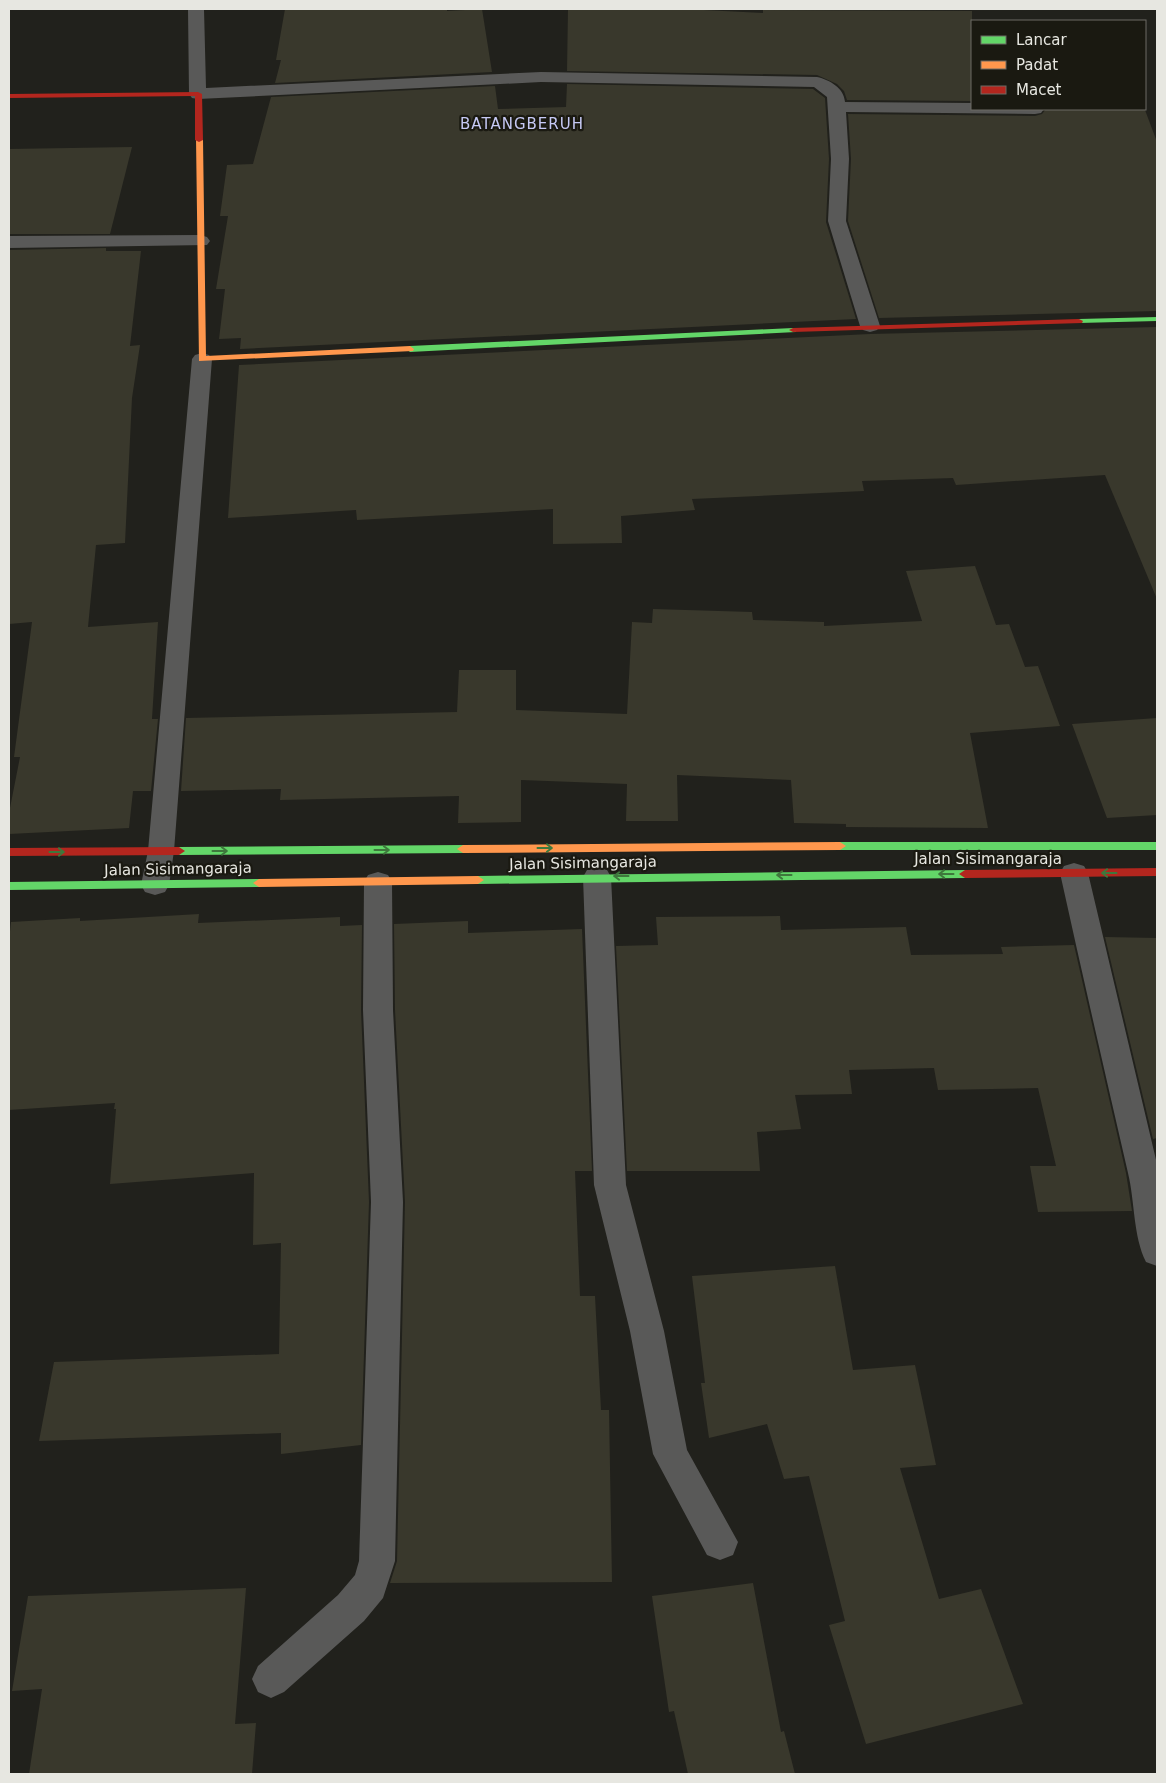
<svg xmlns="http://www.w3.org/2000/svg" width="1166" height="1783" font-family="'DejaVu Sans',sans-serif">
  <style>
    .building { fill: #39382c }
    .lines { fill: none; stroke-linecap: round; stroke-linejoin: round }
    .street { fill: #595958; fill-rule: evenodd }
    .fast { fill: #63d668; fill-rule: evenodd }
    .slow { fill: #ff974d; fill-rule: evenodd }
    .jam { fill: #b3261e; fill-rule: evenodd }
    .oneway { stroke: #3e783c }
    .labels { text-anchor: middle; stroke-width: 4.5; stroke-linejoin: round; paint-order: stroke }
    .far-quarter-label { font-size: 15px; letter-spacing: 1px; fill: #c6c9f4; stroke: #1a1911 }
    .street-label { font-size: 15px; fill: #e7e7e1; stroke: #1a1911 }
  </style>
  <rect width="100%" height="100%" fill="#21211c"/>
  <!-- building -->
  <g class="building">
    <path d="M 285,9 L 447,9 L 447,11 L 482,9 L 492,72 L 275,83 L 281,60 L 276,60 Z"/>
    <path d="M 568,9 L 684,9 L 763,13 L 763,10 L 972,11 L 972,101 L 847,100 L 844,91 L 837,84 L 817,75 L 567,71 Z"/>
    <path d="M 567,84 L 813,89 L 825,98 L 829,159 L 826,222 L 856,319 L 240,349 L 241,338 L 219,339 L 225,289 L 216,289 L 228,216 L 220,216 L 227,165 L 253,164 L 271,97 L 495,86 L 498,109 L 566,107 Z"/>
    <path d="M 1046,109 L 1145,110 L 1157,142 L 1157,311 L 879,318 L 848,221 L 851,159 L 848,114 L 1035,116 L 1042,114 Z"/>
    <path d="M 132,147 L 110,234 L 9,234 L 9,149 Z"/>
    <path d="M 106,248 L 106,251 L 141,251 L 130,346 L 140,345 L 132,398 L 125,543 L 96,545 L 88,627 L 158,622 L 152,719 L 158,719 L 151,791 L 133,791 L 129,828 L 9,834 L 9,813 L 20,757 L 14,757 L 32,622 L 9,624 L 9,250 Z"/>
    <path d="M 1157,327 L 1157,599 L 1105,475 L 956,485 L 953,478 L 862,481 L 864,491 L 692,499 L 695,510 L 621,516 L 622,543 L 553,544 L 553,509 L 357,520 L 356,510 L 228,518 L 239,365 L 870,334 Z"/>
    <path d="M 975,566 L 996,625 L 1009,624 L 1025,667 L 1038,666 L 1060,726 L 970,733 L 988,828 L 846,827 L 846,824 L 794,823 L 791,780 L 677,775 L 678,821 L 626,821 L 627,784 L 521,780 L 521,822 L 458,823 L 459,796 L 280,800 L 281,789 L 181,791 L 186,718 L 457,712 L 459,670 L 516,670 L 516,710 L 627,714 L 632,622 L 652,623 L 653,609 L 752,612 L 753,620 L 824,622 L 824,626 L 922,621 L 906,571 Z"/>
    <path d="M 1157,718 L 1157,815 L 1107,818 L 1072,724 Z"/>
    <path d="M 199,914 L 198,923 L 340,917 L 340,926 L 362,925 L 361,1010 L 369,1202 L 361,1445 L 281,1454 L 281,1433 L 39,1441 L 54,1362 L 279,1354 L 281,1243 L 253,1245 L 254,1173 L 110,1184 L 116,1109 L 114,1109 L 115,1103 L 9,1110 L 9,940 L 11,922 L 80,918 L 80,921 Z"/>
    <path d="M 780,916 L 781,930 L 906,927 L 911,955 L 1003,954 L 1001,947 L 1074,945 L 1126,1173 L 1132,1211 L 1038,1212 L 1030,1166 L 1056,1166 L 1038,1088 L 938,1090 L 934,1068 L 849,1070 L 852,1094 L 795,1095 L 801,1129 L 757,1132 L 760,1171 L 627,1171 L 616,946 L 658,945 L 656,917 Z"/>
    <path d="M 468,921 L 468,933 L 582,929 L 592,1171 L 575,1171 L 580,1296 L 595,1296 L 601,1410 L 609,1410 L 612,1582 L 390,1583 L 397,1561 L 405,1202 L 395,1010 L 394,924 Z"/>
    <path d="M 1105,937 L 1157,938 L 1157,1138 L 1153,1139 Z"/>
    <path d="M 835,1266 L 853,1370 L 915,1365 L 936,1465 L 900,1468 L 939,1599 L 981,1589 L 1023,1704 L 866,1744 L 829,1625 L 845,1621 L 809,1476 L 784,1479 L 767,1424 L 709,1438 L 701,1383 L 705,1383 L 692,1276 Z"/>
    <path d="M 753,1583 L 781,1732 L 784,1731 L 795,1774 L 688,1774 L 674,1711 L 669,1712 L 652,1596 Z"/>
    <path d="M 246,1588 L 235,1724 L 256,1723 L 252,1774 L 29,1774 L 42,1689 L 12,1691 L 28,1596 Z"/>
  </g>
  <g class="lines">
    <!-- street -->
    <g class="street">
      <path d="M 188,9 L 204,9 L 206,88 L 541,72 L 817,77 C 830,80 844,88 845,102 L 972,103 L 972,109 L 1044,109 L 1041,113 L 1035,114 L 846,112 L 849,159 L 846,221 L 880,326 L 877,330 L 870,332 L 863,330 L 860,326 L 828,221 L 831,159 L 827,97 L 814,87 L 541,82 L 198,99 L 192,98 L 189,94 Z"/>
      <path d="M 200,235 L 207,237 L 210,241 L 207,245 L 9,248 L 9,236 Z"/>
      <path d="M 202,353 L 209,355 L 212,359 L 174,851 L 169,885 L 165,892 L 155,895 L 145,892 L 141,885 L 148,851 L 192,359 L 195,355 Z"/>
      <path d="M 1074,863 L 1084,866 L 1088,873 L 1157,1164 L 1157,1266 L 1146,1262 C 1133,1236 1135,1202 1128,1173 C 1105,1073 1082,973 1060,873 L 1064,866 Z"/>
      <path d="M 597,867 L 607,870 L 611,877 L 626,1185 L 664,1331 L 687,1450 L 738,1542 L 733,1555 L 720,1560 L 707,1555 L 653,1454 L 630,1331 L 594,1185 L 583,877 L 587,870 Z"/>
      <path d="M 378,872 L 388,875 L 392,882 L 393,1010 L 403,1202 L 395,1561 L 383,1598 L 364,1621 L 284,1692 L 271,1698 L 258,1692 L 252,1679 L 258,1666 L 338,1595 L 355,1575 L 359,1561 L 371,1202 L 363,1010 L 364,882 L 368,875 Z"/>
    </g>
    <!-- fast -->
    <g class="fast">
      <path d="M 1157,317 L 1157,321 L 1079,323 L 1075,321 L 1079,319 Z"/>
      <path d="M 793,328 L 796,328 L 796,332 L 410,352 L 406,349 L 410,346 Z"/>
      <path d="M 840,842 L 1157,842 L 1157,850 L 840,850 L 834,846 Z"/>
      <path d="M 463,845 L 469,849 L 463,853 L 179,855 L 173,851 L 179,847 Z"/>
      <path d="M 965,870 L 971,874 L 965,878 L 478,884 L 472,880 L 478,876 Z"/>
      <path d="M 259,879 L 265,883 L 259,887 L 9,890 L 9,882 Z"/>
    </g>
    <!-- slow -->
    <g class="slow">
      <path d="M 196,138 L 203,140 L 206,356 L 410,346 L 414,349 L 413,351 L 199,361 Z"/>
      <path d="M 840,842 L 846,846 L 840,850 L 463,853 L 457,849 L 463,845 Z"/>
      <path d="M 478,876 L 484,880 L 478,884 L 259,887 L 253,883 L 259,879 Z"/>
    </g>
    <!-- jam -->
    <g class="jam">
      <path d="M 198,92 L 202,94 L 203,140 L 199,142 L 195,140 L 195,96 L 9,98 L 9,94 Z"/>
      <path d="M 1079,319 L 1083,321 L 1082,323 L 793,332 L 789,330 L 793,328 Z"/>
      <path d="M 179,847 L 185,851 L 179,855 L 9,856 L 9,848 Z"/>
      <path d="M 1157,868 L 1157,876 L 965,878 L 959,874 L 965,870 Z"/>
    </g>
  </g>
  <!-- one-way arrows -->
  <defs><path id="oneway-shaft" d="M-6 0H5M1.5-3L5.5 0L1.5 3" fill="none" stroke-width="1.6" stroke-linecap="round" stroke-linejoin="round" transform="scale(1.25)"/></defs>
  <g class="oneway">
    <use href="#oneway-shaft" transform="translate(545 848)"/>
    <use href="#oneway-shaft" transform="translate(382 850)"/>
    <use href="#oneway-shaft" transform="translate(220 851)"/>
    <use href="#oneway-shaft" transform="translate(57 852)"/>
    <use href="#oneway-shaft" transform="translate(1109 873) rotate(180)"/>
    <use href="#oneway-shaft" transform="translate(946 874) rotate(180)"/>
    <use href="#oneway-shaft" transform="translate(784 875) rotate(180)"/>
    <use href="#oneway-shaft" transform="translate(621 876) rotate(180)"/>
  </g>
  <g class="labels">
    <!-- far-quarter labels -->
    <g class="far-quarter-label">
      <text x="522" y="129">BATANGBERUH</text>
    </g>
    <!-- street labels -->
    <g class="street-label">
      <text x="988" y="864">Jalan Sisimangaraja</text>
      <text transform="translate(583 863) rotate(-1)" y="5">Jalan Sisimangaraja</text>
      <text transform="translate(178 869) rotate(-1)" y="5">Jalan Sisimangaraja</text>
    </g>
  </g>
  <!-- border -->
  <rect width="1166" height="1783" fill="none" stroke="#e7e7e1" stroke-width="20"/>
  <!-- legend -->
  <rect x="971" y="20" width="175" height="90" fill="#1a1911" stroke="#6c6b64"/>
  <rect x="981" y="36" width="25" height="8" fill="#63d668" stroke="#6c6b64"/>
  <text x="1016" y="45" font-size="15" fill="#e7e7e1">Lancar</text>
  <rect x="981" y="61" width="25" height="8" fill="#ff974d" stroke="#6c6b64"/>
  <text x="1016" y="70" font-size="15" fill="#e7e7e1">Padat</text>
  <rect x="981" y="86" width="25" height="8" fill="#b3261e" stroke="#6c6b64"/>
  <text x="1016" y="95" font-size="15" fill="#e7e7e1">Macet</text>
</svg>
